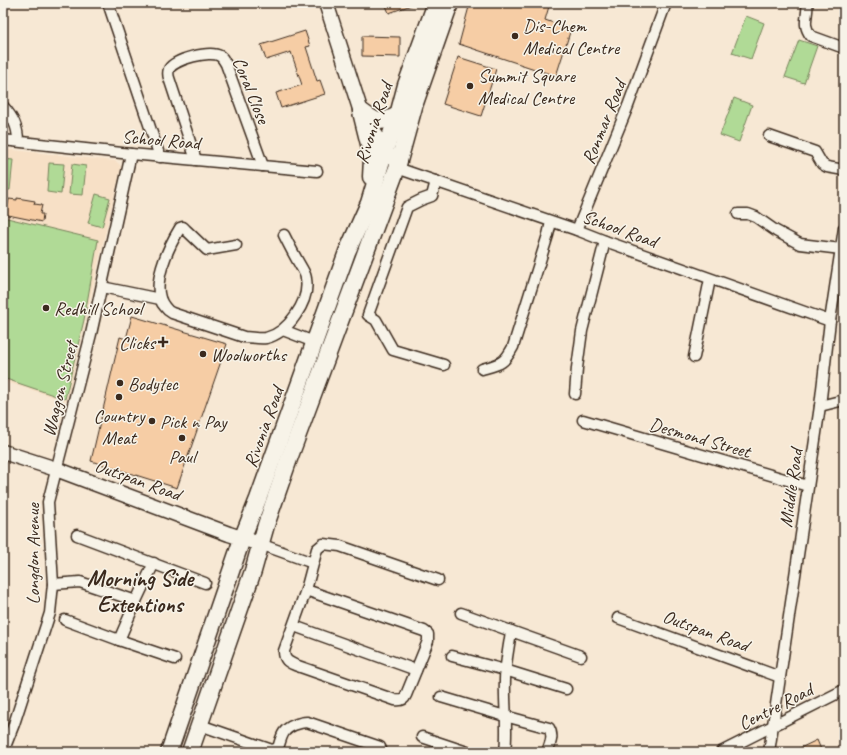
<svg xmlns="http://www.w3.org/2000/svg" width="847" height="755" font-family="Caveat,sans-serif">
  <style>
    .built { fill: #f7e0c6 }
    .green { fill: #b0da96; stroke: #76825a }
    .building { fill: #f6cda5; stroke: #3b2a1e }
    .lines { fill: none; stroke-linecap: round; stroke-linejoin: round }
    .street-casing { stroke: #3b2a1e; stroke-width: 13 }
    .secondary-casing { stroke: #3b2a1e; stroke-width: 17 }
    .primary-casing { stroke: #3b2a1e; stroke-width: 19 }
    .street { stroke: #f7f3e8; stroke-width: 10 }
    .secondary { stroke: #f7f3e8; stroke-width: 14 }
    .primary { stroke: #f7f3e8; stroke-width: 16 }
    .poi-dot { fill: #3b2a1e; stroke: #f7f3e8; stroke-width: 1.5 }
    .labels { text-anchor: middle; stroke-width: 3; stroke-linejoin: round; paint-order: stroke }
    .poi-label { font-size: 19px; fill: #3b2a1e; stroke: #f7f3e8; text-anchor: start }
    .street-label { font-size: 19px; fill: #3b2a1e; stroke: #f7f3e8 }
    .district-label { font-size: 23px; font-weight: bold; fill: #3b2a1e; stroke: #f7f3e8 }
  </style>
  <rect width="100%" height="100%" fill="#f7e8d4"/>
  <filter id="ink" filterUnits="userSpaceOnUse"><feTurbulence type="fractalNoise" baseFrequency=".025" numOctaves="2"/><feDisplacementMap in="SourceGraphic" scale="8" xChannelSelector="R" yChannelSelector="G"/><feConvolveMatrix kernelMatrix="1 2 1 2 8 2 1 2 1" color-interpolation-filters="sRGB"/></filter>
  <g filter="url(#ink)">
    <!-- built -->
    <path class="built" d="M 3,149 L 115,161 L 117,162 L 120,165 L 121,168 L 105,234 L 67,401 L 3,381 Z"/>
    <!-- green -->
    <g class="green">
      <path d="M 746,16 L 764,23 L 751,59 L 732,53 Z"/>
      <path d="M 799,40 L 817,46 L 804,83 L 785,77 Z"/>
      <path d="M 734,98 L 752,105 L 739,142 L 720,135 Z"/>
      <path d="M 3,159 L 13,160 L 10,190 L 3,189 Z"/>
      <path d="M 49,163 L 64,164 L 61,194 L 47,192 Z"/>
      <path d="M 72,164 L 86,166 L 83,195 L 69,194 Z"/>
      <path d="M 96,194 L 110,198 L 102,227 L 88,223 Z"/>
      <path d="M 3,217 L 98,240 L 84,320 L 65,399 L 3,378 Z"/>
    </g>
    <!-- building -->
    <g class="building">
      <path d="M 385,3 L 414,3 L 414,4 L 389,13 Z"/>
      <path d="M 470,3 L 550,3 L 545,20 L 571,29 L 556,76 L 459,44 Z"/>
      <path d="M 305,31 L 310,46 L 306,47 L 317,81 L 320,80 L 325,94 L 281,108 L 276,93 L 302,85 L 291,52 L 266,60 L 261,45 Z"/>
      <path d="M 362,36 L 400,37 L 400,57 L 362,56 Z"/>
      <path d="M 458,57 L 496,69 L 481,116 L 443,104 Z"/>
      <path d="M 17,198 L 35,201 L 34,204 L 42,205 L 40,214 L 43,214 L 42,222 L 3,214 L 5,207 L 7,208 L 9,199 L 17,200 Z"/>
      <path d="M 132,316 L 227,344 L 177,488 L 91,461 L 120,337 L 126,339 Z"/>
      <path d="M 817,740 L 822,752 L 792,752 Z"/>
    </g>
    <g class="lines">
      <!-- street casing -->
      <g class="street-casing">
        <g id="street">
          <path d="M 108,3 L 160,157"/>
          <path d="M 807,3 C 809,16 801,23 811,36 L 844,48"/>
          <path d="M 3,106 C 13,117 18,127 18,141"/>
          <path d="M 769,136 L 815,152 L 822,164 L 827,167 L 844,170"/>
          <path d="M 3,140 L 131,154 L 317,171"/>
          <path d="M 196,160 L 169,78 C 168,75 168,72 169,69 C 175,59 210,50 220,56 C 223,58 224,61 226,64 L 263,166"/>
          <path d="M 397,168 L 577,230 L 605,241 L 830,321"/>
          <path d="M 436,181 L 432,196 L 421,200 L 407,207 L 368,315 L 376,320 L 393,350 L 444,365"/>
          <path d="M 738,214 L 748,214 L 756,217 L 776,231 L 800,244 L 841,249"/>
          <path d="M 577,230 L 628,106 L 666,3"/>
          <path d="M 236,245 L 207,250 L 186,230 L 183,227 L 180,228 C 169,246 148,288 165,307 C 167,310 170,312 172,313 L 244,337 C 251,337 259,339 266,338 C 288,333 310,301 306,279 C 306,274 302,269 300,265 C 294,255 289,245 284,235"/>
          <path d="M 102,287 L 160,299"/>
          <path d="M 283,330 L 314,342"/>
          <path d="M 694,357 L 710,279"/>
          <path d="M 482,369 C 500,364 504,364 513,347 L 548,235 L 551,222"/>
          <path d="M 575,394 L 577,368 L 582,331 L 605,241"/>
          <path d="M 820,406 L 844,400"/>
          <path d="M 583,420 L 808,486"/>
          <path d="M 77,535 L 205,583"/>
          <path d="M 260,544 L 313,563"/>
          <path d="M 53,584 L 80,582 L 136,601 L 154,563"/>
          <path d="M 306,590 L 424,631 L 428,634 L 428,641 L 406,695 C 404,700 401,701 395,700 L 295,665 C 288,662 284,660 284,651 L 306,590 L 317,549 L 323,544 L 340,546 L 438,580"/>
          <path d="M 461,613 L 511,631"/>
          <path d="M 618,618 L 780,677"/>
          <path d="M 65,620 L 119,640 L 175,659"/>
          <path d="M 294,626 L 416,670"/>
          <path d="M 119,640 L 136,601"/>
          <path d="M 452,656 L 505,670 L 566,689"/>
          <path d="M 441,697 L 505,716 L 549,728 C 554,736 550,744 547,752"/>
          <path d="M 200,725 L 272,750 L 278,748 C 282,736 282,730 294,725 C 299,723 302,722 307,722 L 380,747 L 382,752"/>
          <path d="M 422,737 L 467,752"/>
          <path d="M 3,752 L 14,724 L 50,613 L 53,584 L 48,502 L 91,334 L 131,154"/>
          <path d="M 505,752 C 508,728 504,704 505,680 C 505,664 509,647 511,631 L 581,656"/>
          <path d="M 721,752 L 844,690"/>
          <path d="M 769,752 L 820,406 L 830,321 L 844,228"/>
        </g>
      </g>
      <!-- secondary casing -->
      <g class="secondary-casing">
        <g id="secondary">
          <path d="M 326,3 L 361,112 L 390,157"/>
          <path d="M 3,452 L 56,469 L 229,534 L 260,544"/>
        </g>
      </g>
      <!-- primary casing -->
      <g class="primary-casing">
        <g id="primary">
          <path d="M 361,111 C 377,123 380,124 398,115"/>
          <path d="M 361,112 L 371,152 L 372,159 L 371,177"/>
          <path d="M 169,752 L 242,539 L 258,499 L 347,252 L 369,203 L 385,150 L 398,115 L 406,85 L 436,3"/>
          <path d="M 190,752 L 253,571 L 266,525 L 290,456 L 397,168 L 415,103 L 450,3"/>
        </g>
      </g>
      <!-- street -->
      <use href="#street" class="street"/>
      <!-- secondary -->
      <use href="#secondary" class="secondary"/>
      <!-- primary -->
      <use href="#primary" class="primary"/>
    </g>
  </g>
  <!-- markers -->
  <g class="poi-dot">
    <circle cx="515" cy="36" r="4"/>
    <circle cx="470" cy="86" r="4"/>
    <circle cx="46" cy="308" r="4"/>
    <path d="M161 336h4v4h4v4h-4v4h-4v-4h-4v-4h4z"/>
    <circle cx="203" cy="354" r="4"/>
    <circle cx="120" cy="383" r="4"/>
    <circle cx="119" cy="397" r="4"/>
    <circle cx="152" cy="421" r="4"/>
    <circle cx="182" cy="438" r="4"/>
  </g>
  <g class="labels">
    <!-- poi labels -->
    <g class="poi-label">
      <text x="523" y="32">Dis-Chem<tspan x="523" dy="22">Medical Centre</tspan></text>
      <text x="478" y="82">Summit Square<tspan x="478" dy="22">Medical Centre</tspan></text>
      <text x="54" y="315">Redhill School</text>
      <text x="155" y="349" text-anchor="end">Clicks</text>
      <text x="211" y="361">Woolworths</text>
      <text x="128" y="390">Bodytec</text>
      <text x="119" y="422" text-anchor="middle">Country<tspan x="119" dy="22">Meat</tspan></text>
      <text x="160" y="428">Pick n Pay</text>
      <text x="182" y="463" text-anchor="middle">Paul</text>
    </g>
    <!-- street labels -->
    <g class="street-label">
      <text transform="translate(252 90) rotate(68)" y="7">Coral Close</text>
      <text transform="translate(603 122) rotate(-68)" y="7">Ronmar Road</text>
      <text transform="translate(373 123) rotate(-72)" y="7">Rivonia Road</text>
      <text transform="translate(161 139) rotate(5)" y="7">School Road</text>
      <text transform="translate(620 228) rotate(20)" y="7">School Road</text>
      <text transform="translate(59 389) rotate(-76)" y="7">Waggon Street</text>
      <text transform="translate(263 427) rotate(-70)" y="7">Rivonia Road</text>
      <text transform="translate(700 437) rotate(16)" y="7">Desmond Street</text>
      <text transform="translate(138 479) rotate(20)" y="7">Outspan Road</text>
      <text transform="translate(790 488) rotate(-82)" y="7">Middle Road</text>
      <text transform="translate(32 554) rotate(-90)" y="7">Longdon Avenue</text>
      <text transform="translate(706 630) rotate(20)" y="7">Outspan Road</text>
      <text transform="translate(775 706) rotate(-27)" y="7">Centre Road</text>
    </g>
    <!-- district labels -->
    <g class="district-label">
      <text x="140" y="586">Morning Side<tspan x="140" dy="26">Extentions</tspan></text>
    </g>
  </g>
  <!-- margin -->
  <rect width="847" height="755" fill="none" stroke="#f7f3e8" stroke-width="16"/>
  <rect x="8" y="8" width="831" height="739" fill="none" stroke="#3b2a1e" stroke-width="1.5" filter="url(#ink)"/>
</svg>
